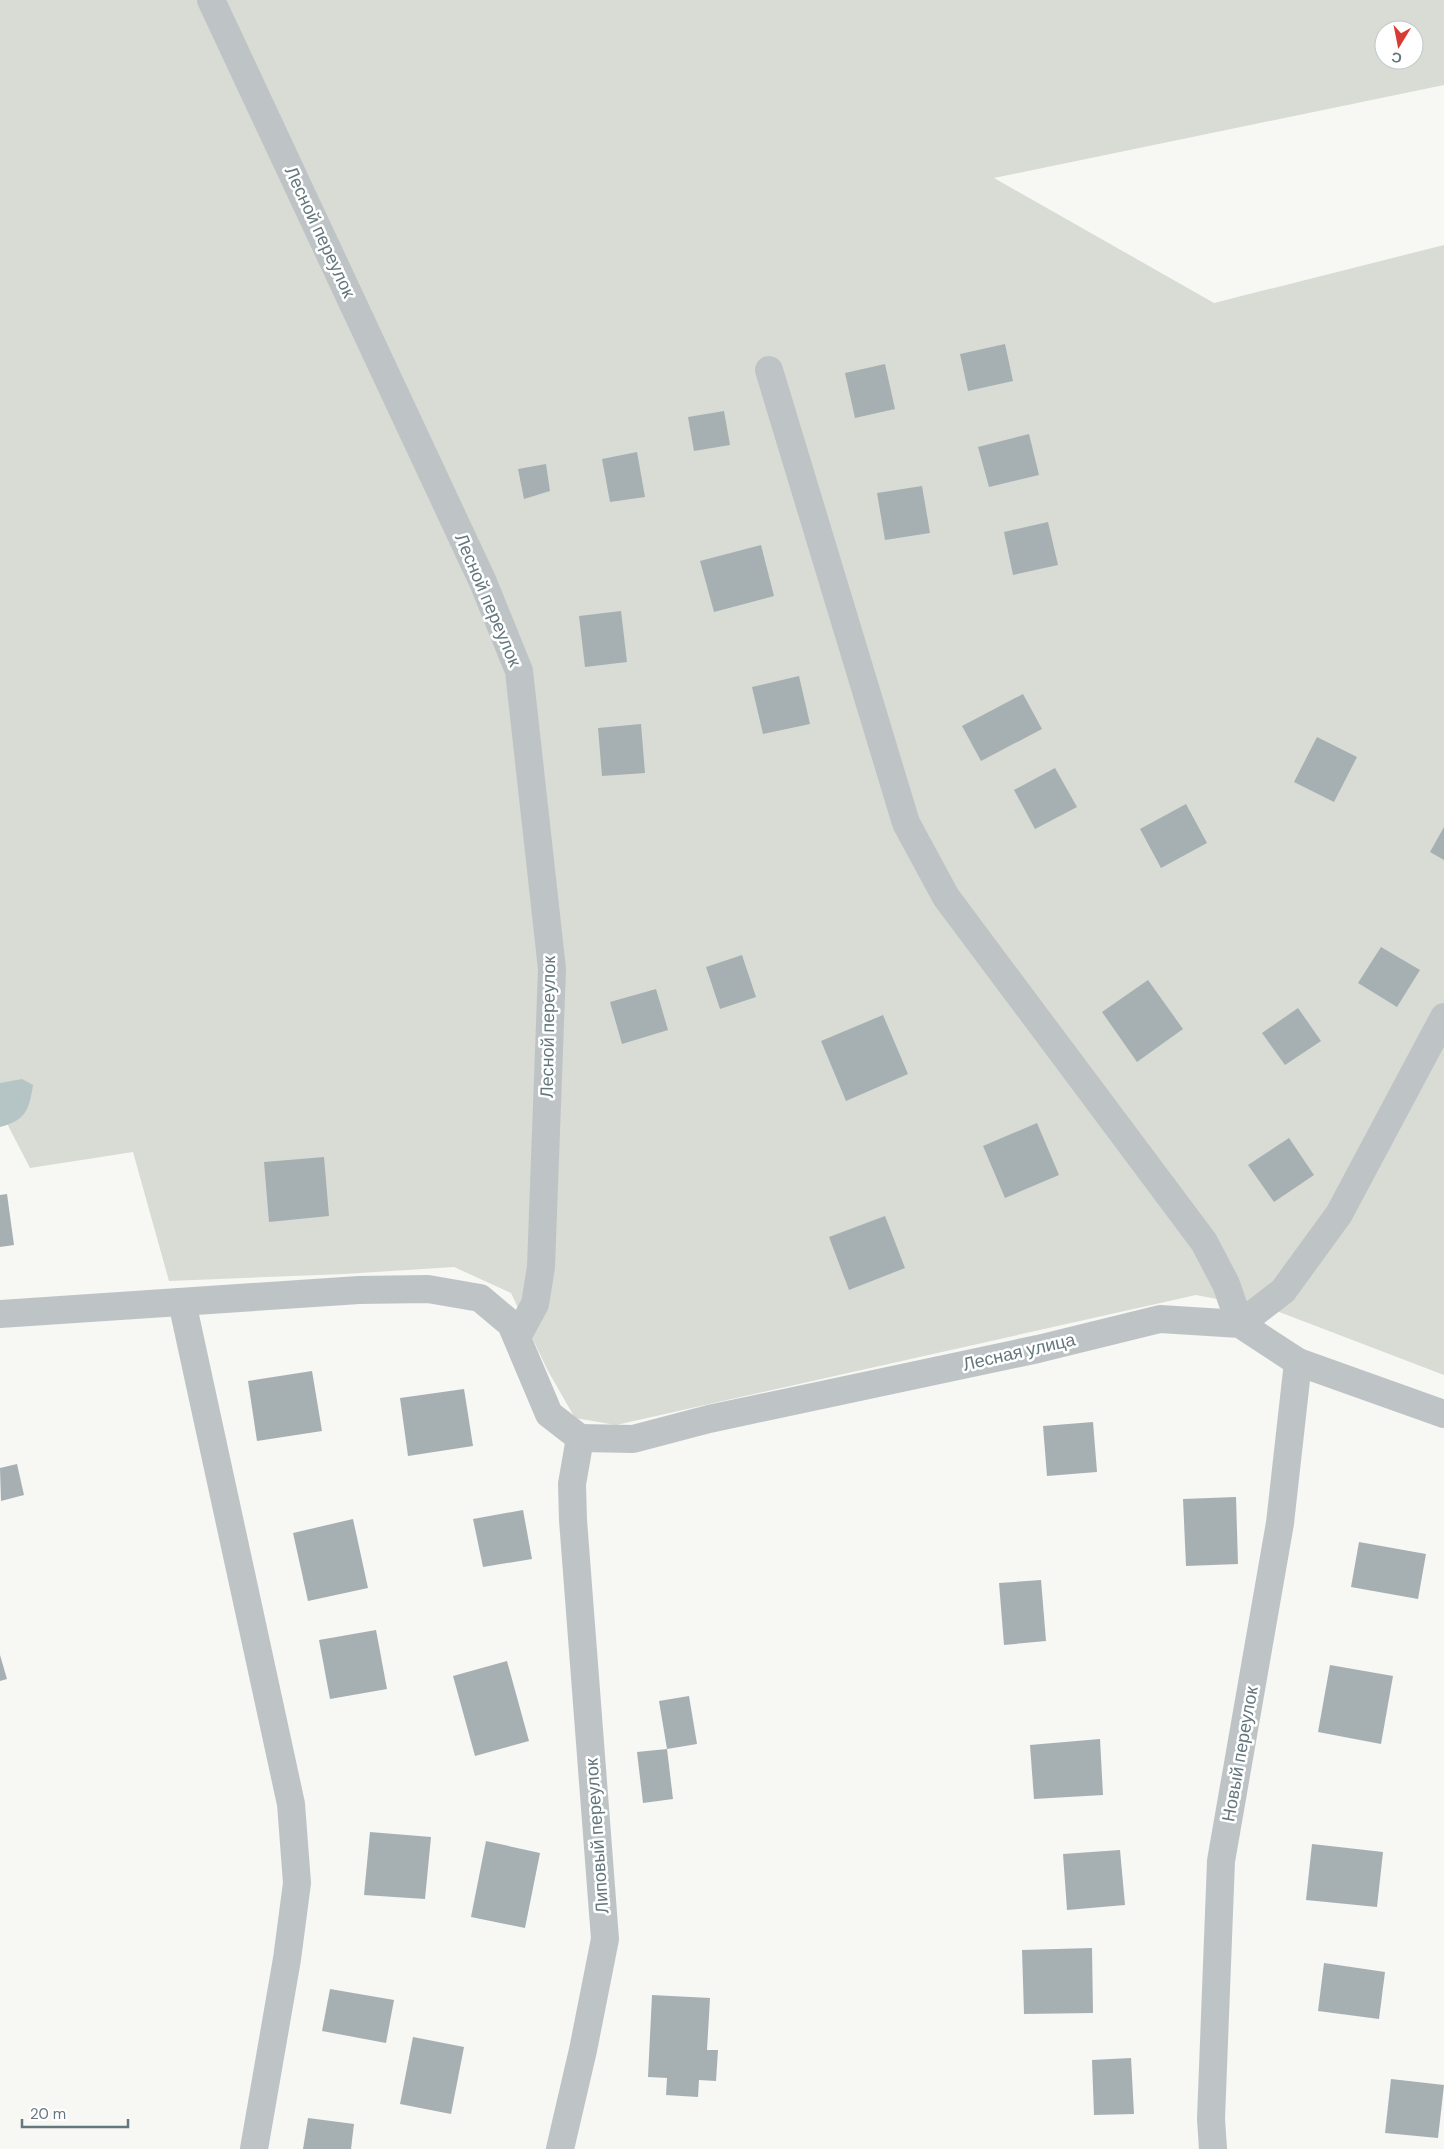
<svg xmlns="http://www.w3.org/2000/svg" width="1444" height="2149" font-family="'DM Sans',sans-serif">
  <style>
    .green { fill: #d8dcd4; fill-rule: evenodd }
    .water { fill: #b5c4c5 }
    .building { fill: #a6b0b3 }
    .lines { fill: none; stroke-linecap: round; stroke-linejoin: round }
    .minor { stroke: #bec4c6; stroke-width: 28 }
    .labels { text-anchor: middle; stroke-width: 5; stroke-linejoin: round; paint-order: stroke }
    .street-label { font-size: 18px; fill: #64777d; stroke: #fff }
  </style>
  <rect width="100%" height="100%" fill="#f7f7f4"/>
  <!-- green -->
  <path class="green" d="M 0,0 L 1444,0 L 1444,85 L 994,178 L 1214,303 L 1444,245 L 1444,1375 L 1274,1310 L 1196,1295 L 616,1425 L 575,1418 L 548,1371 L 511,1293 L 454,1267 L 344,1274 L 169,1281 L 133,1152 L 30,1168 L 0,1110 ZM 1384,30 L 1414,30 L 1414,60 L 1384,60 Z"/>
  <!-- water -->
  <path class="water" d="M 22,1079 L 33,1085 C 29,1110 26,1120 0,1127 L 0,1083 Z"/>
  <!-- building -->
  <g class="building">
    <path d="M 1005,344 L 1013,381 L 968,391 L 960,354 Z"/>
    <path d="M 885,364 L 895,409 L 855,418 L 845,373 Z"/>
    <path d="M 724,411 L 730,445 L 694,451 L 688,417 Z"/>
    <path d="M 1029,434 L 1039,475 L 989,487 L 978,447 Z"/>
    <path d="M 637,452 L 645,497 L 610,502 L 602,459 Z"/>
    <path d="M 546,464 L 550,491 L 524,499 L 518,469 Z"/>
    <path d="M 922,486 L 930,533 L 885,540 L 877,493 Z"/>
    <path d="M 1048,522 L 1058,565 L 1013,575 L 1004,532 Z"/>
    <path d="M 761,545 L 774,596 L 714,612 L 700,561 Z"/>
    <path d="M 621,611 L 627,662 L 585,667 L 579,616 Z"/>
    <path d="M 799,676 L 810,724 L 763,734 L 752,687 Z"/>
    <path d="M 1023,694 L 1042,729 L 981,761 L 962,726 Z"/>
    <path d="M 641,724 L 645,773 L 602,776 L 598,728 Z"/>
    <path d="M 1317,737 L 1357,757 L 1334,802 L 1294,782 Z"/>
    <path d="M 1055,768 L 1077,807 L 1035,829 L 1014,790 Z"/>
    <path d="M 1186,804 L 1207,843 L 1161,868 L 1140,829 Z"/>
    <path d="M 1444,827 L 1444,860 L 1430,852 Z"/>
    <path d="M 1381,947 L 1420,970 L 1397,1007 L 1358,983 Z"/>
    <path d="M 742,955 L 756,997 L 720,1009 L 706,967 Z"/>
    <path d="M 1148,980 L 1183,1029 L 1137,1062 L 1102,1012 Z"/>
    <path d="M 656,989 L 668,1030 L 622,1044 L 610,1002 Z"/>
    <path d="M 1298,1008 L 1321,1041 L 1285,1065 L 1262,1033 Z"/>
    <path d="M 883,1015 L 908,1074 L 846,1101 L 821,1041 Z"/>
    <path d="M 1037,1123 L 1059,1175 L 1005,1198 L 983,1146 Z"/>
    <path d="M 1289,1138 L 1314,1175 L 1274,1202 L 1248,1165 Z"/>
    <path d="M 324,1157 L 329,1216 L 269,1222 L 264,1162 Z"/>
    <path d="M 7,1194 L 14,1245 L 0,1247 L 0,1195 Z"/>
    <path d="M 885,1216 L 905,1268 L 849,1290 L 829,1237 Z"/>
    <path d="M 312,1371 L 322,1431 L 257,1441 L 248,1381 Z"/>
    <path d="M 464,1389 L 473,1446 L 408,1456 L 400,1398 Z"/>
    <path d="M 1093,1422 L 1097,1472 L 1047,1476 L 1043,1426 Z"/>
    <path d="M 17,1464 L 24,1495 L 1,1501 L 0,1468 Z"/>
    <path d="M 1236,1497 L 1238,1564 L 1186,1566 L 1183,1499 Z"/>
    <path d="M 523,1510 L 532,1559 L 483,1567 L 473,1519 Z"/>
    <path d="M 353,1519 L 368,1588 L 308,1601 L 293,1533 Z"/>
    <path d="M 1359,1542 L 1426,1554 L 1418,1599 L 1351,1587 Z"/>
    <path d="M 1041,1580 L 1046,1641 L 1004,1645 L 999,1583 Z"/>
    <path d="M 376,1630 L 387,1689 L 330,1699 L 319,1640 Z"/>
    <path d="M 0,1655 L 7,1679 L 0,1681 Z"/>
    <path d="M 507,1661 L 529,1741 L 475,1756 L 453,1676 Z"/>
    <path d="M 1330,1665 L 1393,1676 L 1381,1744 L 1318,1732 Z"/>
    <path d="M 689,1696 L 697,1744 L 667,1749 L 659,1701 Z"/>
    <path d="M 1100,1739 L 1103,1795 L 1034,1799 L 1030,1745 Z"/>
    <path d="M 667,1749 L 673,1799 L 643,1803 L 637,1752 Z"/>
    <path d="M 370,1832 L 431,1837 L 425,1899 L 364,1895 Z"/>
    <path d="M 486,1841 L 540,1853 L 525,1928 L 471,1917 Z"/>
    <path d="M 1312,1844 L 1383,1852 L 1377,1907 L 1306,1900 Z"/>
    <path d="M 1120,1850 L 1125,1905 L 1067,1910 L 1063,1854 Z"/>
    <path d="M 1092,1948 L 1093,2013 L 1024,2014 L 1022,1950 Z"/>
    <path d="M 1324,1963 L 1385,1972 L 1379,2019 L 1318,2011 Z"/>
    <path d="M 330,1989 L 394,2000 L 386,2043 L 322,2031 Z"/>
    <path d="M 652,1995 L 710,1998 L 707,2050 L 718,2050 L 716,2081 L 699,2080 L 698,2097 L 666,2095 L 667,2078 L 648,2077 Z"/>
    <path d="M 413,2037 L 464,2047 L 451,2114 L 400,2104 Z"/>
    <path d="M 1131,2058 L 1134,2114 L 1094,2115 L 1092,2060 Z"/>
    <path d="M 1391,2079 L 1444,2085 L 1438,2138 L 1385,2133 Z"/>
    <path d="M 308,2118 L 354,2124 L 351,2149 L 303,2149 Z"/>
  </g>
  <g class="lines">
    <!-- minor -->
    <g class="minor">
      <path d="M 211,0 L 483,582 L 519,671 L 552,969 L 541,1267 L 535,1304 L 517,1337"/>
      <path d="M 769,370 L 906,823 L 946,897 L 1204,1242 L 1226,1284 L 1240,1324 L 1283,1291 L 1339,1214 L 1444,1017"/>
      <path d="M 182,1302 L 291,1804 L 297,1883 L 287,1959 L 254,2149"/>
      <path d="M 0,1314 L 359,1290 L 428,1289 L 480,1298 L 511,1324 L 549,1414 L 580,1438"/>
      <path d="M 580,1438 L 633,1439 L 709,1419 L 1038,1349 L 1160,1319 L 1240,1324 L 1298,1362 L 1444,1414"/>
      <path d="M 560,2149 L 583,2050 L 605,1939 L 573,1520 L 572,1484 L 580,1438"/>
      <path d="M 1213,2149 L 1211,2119 L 1221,1861 L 1280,1523 L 1298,1362"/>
    </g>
  </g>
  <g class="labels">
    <!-- street labels -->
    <g class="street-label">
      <text transform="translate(320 232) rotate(65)" y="6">Лесной переулок</text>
      <text transform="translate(488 600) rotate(67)" y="6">Лесной переулок</text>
      <text transform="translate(548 1027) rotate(-89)" y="6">Лесной переулок</text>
      <text transform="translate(1019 1352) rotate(-13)" y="6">Лесная улица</text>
      <text transform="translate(1240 1754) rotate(-80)" y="6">Новый переулок</text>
      <text transform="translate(597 1836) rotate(-94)" y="6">Липовый переулок</text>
    </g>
  </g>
  <!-- north arrow -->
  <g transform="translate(1399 45) rotate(190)"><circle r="24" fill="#ffffff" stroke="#c1c9cb"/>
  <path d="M0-4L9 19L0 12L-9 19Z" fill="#d83b33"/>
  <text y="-8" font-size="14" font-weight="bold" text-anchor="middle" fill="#64777d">С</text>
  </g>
  <!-- scale -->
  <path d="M22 2119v8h106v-8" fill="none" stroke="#64777d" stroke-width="2.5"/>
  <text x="30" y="2119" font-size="15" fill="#64777d" stroke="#ffffff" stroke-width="4" paint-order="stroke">20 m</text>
</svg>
